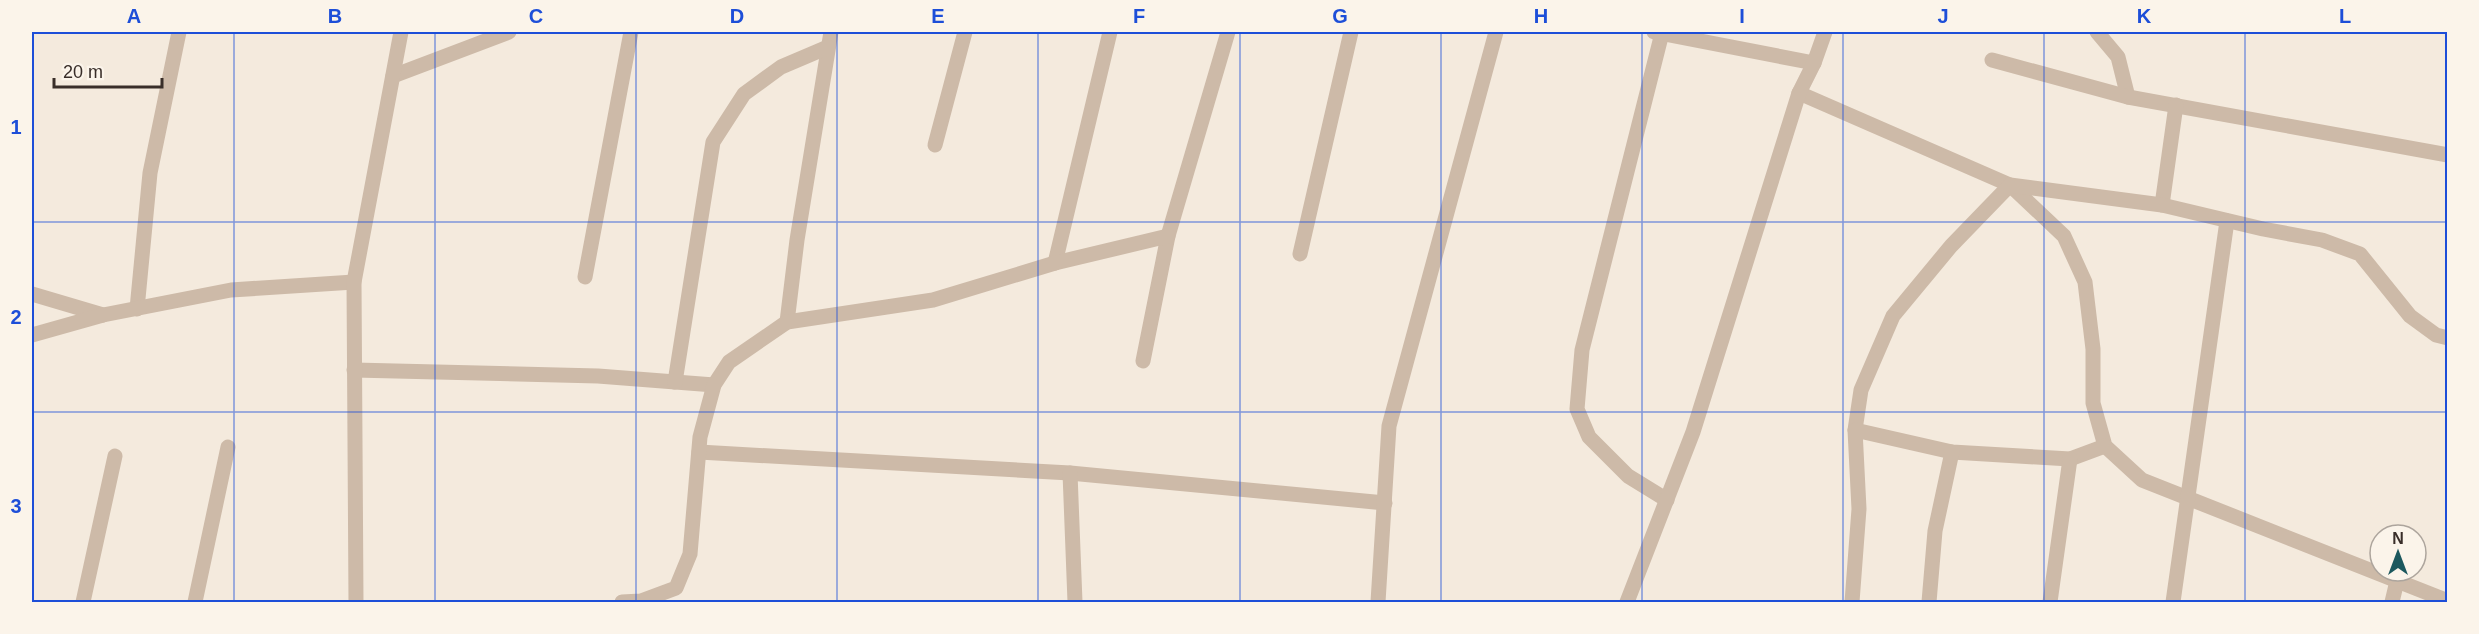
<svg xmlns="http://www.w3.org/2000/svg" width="2479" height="634" font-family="Helvetica,sans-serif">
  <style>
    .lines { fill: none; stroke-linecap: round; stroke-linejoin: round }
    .street { stroke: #cdbaa8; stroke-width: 15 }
    .grid { fill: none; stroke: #1d4ed8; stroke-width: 1.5; stroke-opacity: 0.55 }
    .neatline { fill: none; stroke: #1d4ed8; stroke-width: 2 }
    .grid-label { font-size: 20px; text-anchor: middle; font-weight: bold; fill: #1d4ed8 }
  </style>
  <rect width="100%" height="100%" fill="#f4eadd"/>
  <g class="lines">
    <!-- street -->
    <g class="street">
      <path d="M 1654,32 L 1814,63"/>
      <path d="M 2097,32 L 2118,57 L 2128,97"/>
      <path d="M 1662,33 L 1582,350 L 1577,409 L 1589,437 L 1628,476 L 1667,500"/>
      <path d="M 1992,60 L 2128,97 L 2448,155"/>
      <path d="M 393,76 L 509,32"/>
      <path d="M 1799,93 L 2010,185 L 2064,236 L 2085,282 L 2093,349 L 2093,403 L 2105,446 L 2142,480 L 2448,601"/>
      <path d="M 935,145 L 965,32"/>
      <path d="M 2162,205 L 2176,105"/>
      <path d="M 1300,254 L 1351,32"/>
      <path d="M 1055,263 L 1110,32"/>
      <path d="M 585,277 L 631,32"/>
      <path d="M 32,294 L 103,315"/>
      <path d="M 137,309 L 150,173 L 179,32"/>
      <path d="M 787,322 L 797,240 L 831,32"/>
      <path d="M 32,335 L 103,315 L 231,290 L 354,282"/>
      <path d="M 1143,361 L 1168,236 L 1228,32"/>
      <path d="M 354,370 L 598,376 L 714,385"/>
      <path d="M 675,382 L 713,142 L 744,94 L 781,67 L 828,47"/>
      <path d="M 1855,430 L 1861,390 L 1893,316 L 1951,246 L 2010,185 L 2162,205 L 2263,229 L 2322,240 L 2360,254 L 2410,316 L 2436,335 L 2448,338"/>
      <path d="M 699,452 L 1070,473 L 1385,503"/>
      <path d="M 1070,473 L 1075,602"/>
      <path d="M 83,602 L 115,456"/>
      <path d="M 195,602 L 228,447"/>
      <path d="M 356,602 L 354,282 L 401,32"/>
      <path d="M 622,602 L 641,601 L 676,588 L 690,554 L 700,437 L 714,385 L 729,362 L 787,322 L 933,300 L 1055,263 L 1168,236"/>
      <path d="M 1378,602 L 1389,426 L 1496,32"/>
      <path d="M 1627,602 L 1693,432 L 1799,93 L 1814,63 L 1825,32"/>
      <path d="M 1852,602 L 1859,509 L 1855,430 L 1952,452 L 2070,459 L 2105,446"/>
      <path d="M 1929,602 L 1935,531 L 1952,452"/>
      <path d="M 2050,602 L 2070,459"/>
      <path d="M 2173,602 L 2227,221"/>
      <path d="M 2392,602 L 2397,581"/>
    </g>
  </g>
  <!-- grid -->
  <path class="grid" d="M 234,32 L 234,602M 435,32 L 435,602M 636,32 L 636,602M 837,32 L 837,602M 1038,32 L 1038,602M 1240,32 L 1240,602M 1441,32 L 1441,602M 1642,32 L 1642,602M 1843,32 L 1843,602M 2044,32 L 2044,602M 2245,32 L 2245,602M 32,222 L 2448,222M 32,412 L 2448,412"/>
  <!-- border -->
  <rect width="2479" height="634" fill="none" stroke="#fbf4ea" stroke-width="66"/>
  <!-- north arrow -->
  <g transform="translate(2398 553)"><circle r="28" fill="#fbf4ea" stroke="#ada59d" stroke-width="1.5"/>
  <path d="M0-4.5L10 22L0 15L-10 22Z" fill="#1c585e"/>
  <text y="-9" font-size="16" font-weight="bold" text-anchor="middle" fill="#392e29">N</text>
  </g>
  <!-- scale -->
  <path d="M54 78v9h108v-9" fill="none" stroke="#392e29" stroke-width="3"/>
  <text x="63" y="78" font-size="18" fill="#392e29" stroke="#fbf4ea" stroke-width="4.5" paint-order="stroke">20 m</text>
  <rect x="33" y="33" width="2413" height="568" class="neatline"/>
  <g class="grid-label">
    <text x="134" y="23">A</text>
    <text x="335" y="23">B</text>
    <text x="536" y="23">C</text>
    <text x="737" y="23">D</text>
    <text x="938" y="23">E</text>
    <text x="1139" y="23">F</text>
    <text x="1340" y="23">G</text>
    <text x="1541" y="23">H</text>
    <text x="1742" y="23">I</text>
    <text x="1943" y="23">J</text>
    <text x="2144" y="23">K</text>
    <text x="2345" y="23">L</text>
    <text x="16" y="134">1</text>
    <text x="16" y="324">2</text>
    <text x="16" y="513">3</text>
  </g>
</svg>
